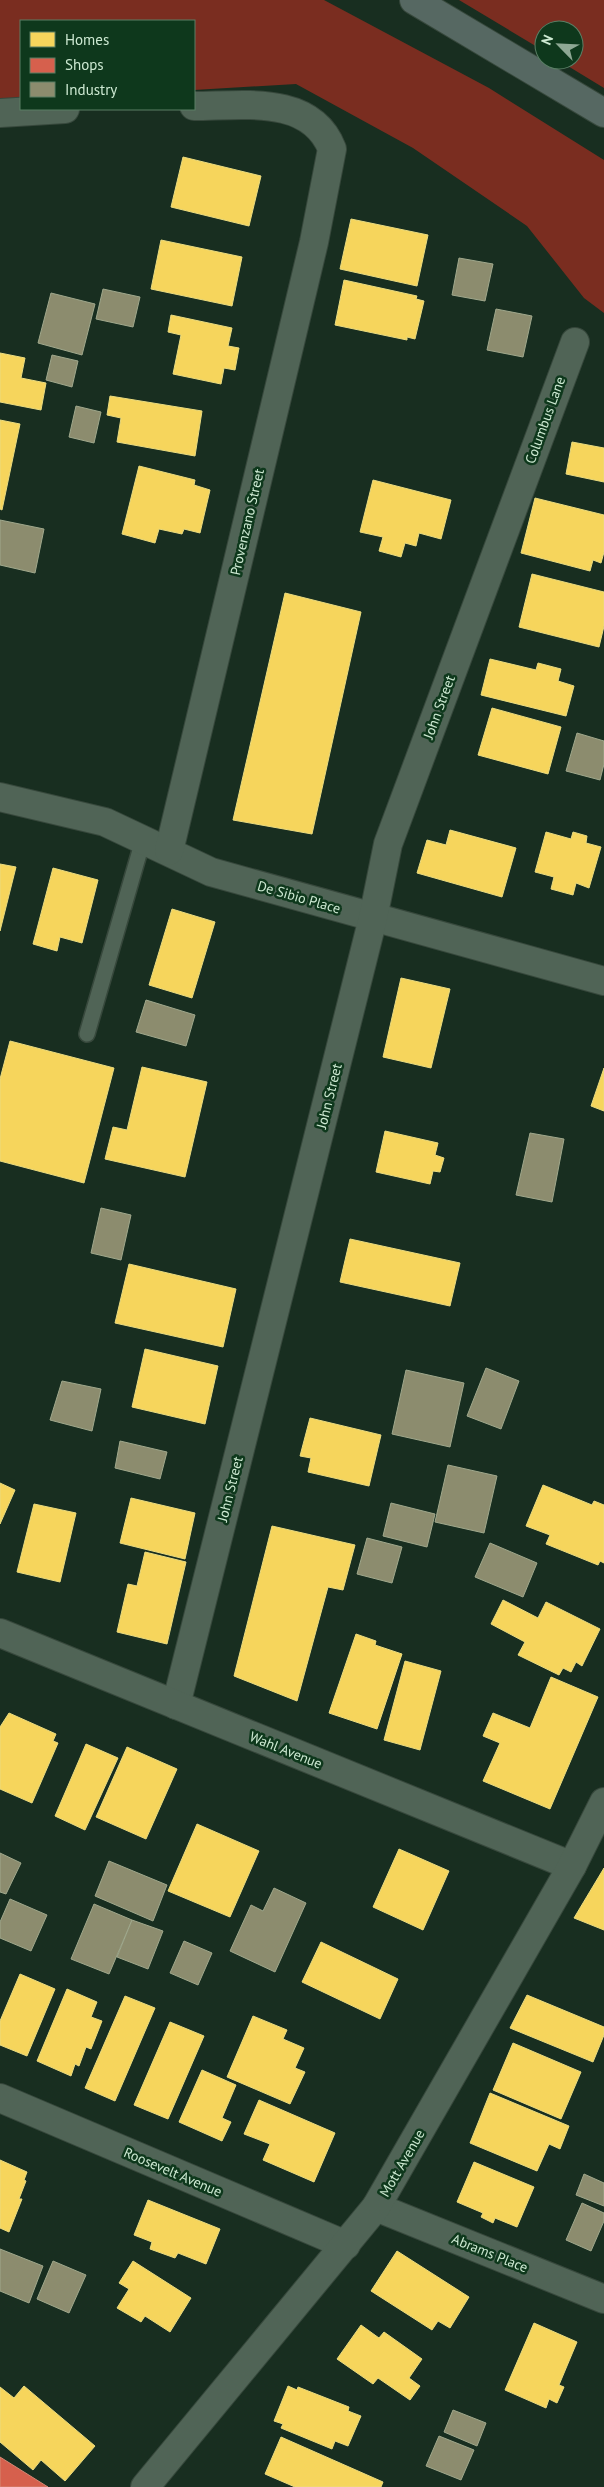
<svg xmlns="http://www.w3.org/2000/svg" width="604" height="2487" font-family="'PT Sans',sans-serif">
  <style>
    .green { fill: #7a2d20 }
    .homes { fill: #f6d55c; stroke: #eadb7f }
    .shops { fill: #d6604d; stroke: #d38975 }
    .industry { fill: #8c8c6e; stroke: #a0a88c }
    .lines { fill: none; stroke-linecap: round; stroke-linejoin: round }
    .service-casing { stroke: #37483c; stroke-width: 18 }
    .minor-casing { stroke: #37483c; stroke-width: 30 }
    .tertiary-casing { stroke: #37483c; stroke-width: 30 }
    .trunk-casing { stroke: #37483c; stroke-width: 30 }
    .service { stroke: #506456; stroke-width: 15 }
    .minor { stroke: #506456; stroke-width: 28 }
    .tertiary { stroke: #506456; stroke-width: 28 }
    .trunk { stroke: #566862; stroke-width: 28 }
    .labels { text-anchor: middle; stroke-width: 5; stroke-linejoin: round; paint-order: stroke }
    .street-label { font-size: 14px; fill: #cde9d2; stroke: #0e381c }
  </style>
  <rect width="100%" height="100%" fill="#182e20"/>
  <!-- green -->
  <g class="green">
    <path d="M 0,0 L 324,0 L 489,88 L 604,160 L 604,313 L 584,298 L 527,226 L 413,148 L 296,84 L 194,90 L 194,21 L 21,21 L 21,101 L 0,101 Z"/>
    <path d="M 459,0 L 604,0 L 604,88 L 558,60 L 574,60 L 574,30 L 544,30 L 544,51 Z"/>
  </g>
  <!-- homes -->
  <g class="homes">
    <path d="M 183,157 L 261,176 L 249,226 L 171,207 Z"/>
    <path d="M 351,219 L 428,235 L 417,286 L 340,269 Z"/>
    <path d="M 161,240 L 242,257 L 232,306 L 151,289 Z"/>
    <path d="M 344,280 L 417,296 L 416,299 L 424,301 L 415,339 L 407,337 L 407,340 L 335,325 Z"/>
    <path d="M 171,315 L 232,328 L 228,346 L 239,348 L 235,370 L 224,368 L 221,384 L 173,374 L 181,335 L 168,332 Z"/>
    <path d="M 0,353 L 25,358 L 21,378 L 46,383 L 41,410 L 0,402 Z"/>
    <path d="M 110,396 L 202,411 L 195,456 L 117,442 L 121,418 L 107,415 Z"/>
    <path d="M 0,420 L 20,424 L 2,510 L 0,509 Z"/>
    <path d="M 572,442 L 604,448 L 604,482 L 566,474 Z"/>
    <path d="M 139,466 L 195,480 L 194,485 L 210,490 L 200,533 L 184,529 L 182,534 L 159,529 L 155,543 L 122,534 Z"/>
    <path d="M 373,480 L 451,500 L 441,539 L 419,533 L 416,546 L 405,543 L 401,557 L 379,551 L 383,537 L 360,532 Z"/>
    <path d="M 535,498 L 604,515 L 604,552 L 601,563 L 593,560 L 590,571 L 521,553 Z"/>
    <path d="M 532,574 L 604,592 L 604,626 L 599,647 L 519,627 Z"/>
    <path d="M 285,593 L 361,612 L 312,834 L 233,820 Z"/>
    <path d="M 490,659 L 536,670 L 538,663 L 561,669 L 558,681 L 574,686 L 566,716 L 481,695 Z"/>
    <path d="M 492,708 L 561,727 L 548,774 L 478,755 Z"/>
    <path d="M 450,830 L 516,848 L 502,897 L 417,873 L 427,840 L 446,845 Z"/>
    <path d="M 546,832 L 571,839 L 573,832 L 587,836 L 586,843 L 601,847 L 589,888 L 576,883 L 573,895 L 551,889 L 554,877 L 535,872 Z"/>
    <path d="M 0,864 L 16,867 L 0,931 Z"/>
    <path d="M 53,868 L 98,880 L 82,943 L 60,937 L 57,951 L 33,944 Z"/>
    <path d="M 172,909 L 215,922 L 192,998 L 149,985 Z"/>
    <path d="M 401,978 L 450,989 L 431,1068 L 383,1057 Z"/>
    <path d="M 10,1041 L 114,1068 L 84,1183 L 0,1161 L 0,1079 Z"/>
    <path d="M 142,1067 L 207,1082 L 185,1177 L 105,1159 L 113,1127 L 127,1130 Z"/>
    <path d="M 604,1068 L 604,1111 L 591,1106 Z"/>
    <path d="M 385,1131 L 438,1143 L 435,1155 L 444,1158 L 440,1172 L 433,1171 L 430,1184 L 376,1172 Z"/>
    <path d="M 350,1239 L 460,1263 L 450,1306 L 340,1282 Z"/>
    <path d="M 129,1264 L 236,1289 L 223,1347 L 115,1323 Z"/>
    <path d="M 145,1349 L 218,1366 L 205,1424 L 132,1407 Z"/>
    <path d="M 310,1418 L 381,1435 L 369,1486 L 308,1472 L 311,1458 L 300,1456 Z"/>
    <path d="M 0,1483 L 15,1490 L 0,1524 Z"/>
    <path d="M 543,1485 L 592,1505 L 594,1501 L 604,1505 L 604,1563 L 600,1561 L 598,1565 L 546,1544 L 550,1535 L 526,1526 Z"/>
    <path d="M 131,1498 L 195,1513 L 185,1559 L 120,1543 Z"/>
    <path d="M 34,1504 L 76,1513 L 60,1582 L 17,1572 Z"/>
    <path d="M 272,1526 L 355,1545 L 343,1590 L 328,1587 L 297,1701 L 234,1676 Z"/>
    <path d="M 145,1552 L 186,1562 L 167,1644 L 117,1632 L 128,1584 L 137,1586 Z"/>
    <path d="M 503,1600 L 538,1618 L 546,1602 L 600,1629 L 582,1666 L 576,1662 L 571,1672 L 563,1668 L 559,1675 L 518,1655 L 525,1642 L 491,1624 Z"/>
    <path d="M 356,1634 L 376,1641 L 375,1645 L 402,1654 L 377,1729 L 329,1713 Z"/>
    <path d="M 405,1661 L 441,1671 L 420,1750 L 384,1740 Z"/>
    <path d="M 551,1677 L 598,1697 L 550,1809 L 483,1781 L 500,1743 L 483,1736 L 493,1713 L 530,1728 Z"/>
    <path d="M 9,1713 L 56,1734 L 53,1741 L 58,1743 L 32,1803 L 0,1789 L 0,1727 Z"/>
    <path d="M 86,1744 L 118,1758 L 85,1830 L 55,1816 Z"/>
    <path d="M 127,1747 L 177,1769 L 146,1839 L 96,1817 Z"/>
    <path d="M 197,1824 L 259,1851 L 230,1917 L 168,1891 Z"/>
    <path d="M 399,1849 L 449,1871 L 423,1930 L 373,1907 Z"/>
    <path d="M 604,1868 L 604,1930 L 574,1918 Z"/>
    <path d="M 321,1942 L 398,1979 L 380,2019 L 302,1982 Z"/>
    <path d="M 20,1974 L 55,1989 L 27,2056 L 0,2045 L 0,2021 Z"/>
    <path d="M 67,1989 L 97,2002 L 91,2017 L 102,2021 L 91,2049 L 86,2047 L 79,2066 L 75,2064 L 71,2076 L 37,2061 Z"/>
    <path d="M 527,1995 L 604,2027 L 604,2035 L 593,2062 L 510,2028 Z"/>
    <path d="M 125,1996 L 155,2008 L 115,2101 L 85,2088 Z"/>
    <path d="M 253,2016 L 287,2030 L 283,2039 L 304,2048 L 295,2068 L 305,2072 L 290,2104 L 227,2077 Z"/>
    <path d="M 170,2022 L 204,2036 L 168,2119 L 134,2105 Z"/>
    <path d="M 513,2043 L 581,2072 L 561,2119 L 493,2090 Z"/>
    <path d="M 202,2070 L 236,2085 L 222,2118 L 231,2122 L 222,2141 L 179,2122 Z"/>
    <path d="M 490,2093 L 569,2126 L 560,2149 L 549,2144 L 537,2171 L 470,2143 Z"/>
    <path d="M 259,2100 L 335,2133 L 314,2182 L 263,2160 L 270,2144 L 244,2134 Z"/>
    <path d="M 0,2160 L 27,2172 L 24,2180 L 26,2181 L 19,2199 L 22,2199 L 9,2232 L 0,2228 Z"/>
    <path d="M 474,2162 L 534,2187 L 517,2227 L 495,2218 L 493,2223 L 481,2217 L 483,2213 L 457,2202 Z"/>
    <path d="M 148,2200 L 220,2229 L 206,2264 L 178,2253 L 175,2258 L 150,2249 L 152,2242 L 134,2235 Z"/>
    <path d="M 397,2251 L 469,2297 L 450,2328 L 438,2321 L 432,2330 L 371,2291 Z"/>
    <path d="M 133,2261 L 191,2298 L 170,2332 L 145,2316 L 141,2322 L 117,2308 L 129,2289 L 119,2283 Z"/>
    <path d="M 534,2323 L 577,2342 L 559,2385 L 564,2387 L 557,2403 L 549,2399 L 546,2408 L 505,2390 Z"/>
    <path d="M 361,2325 L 379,2338 L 384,2332 L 422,2359 L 409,2378 L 420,2386 L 410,2400 L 378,2378 L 373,2384 L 337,2359 Z"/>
    <path d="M 24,2386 L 95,2446 L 65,2481 L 41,2460 L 33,2470 L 0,2442 L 0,2387 L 14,2398 Z"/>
    <path d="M 288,2386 L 297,2390 L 298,2387 L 349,2407 L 348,2411 L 361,2416 L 348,2446 L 335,2441 L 332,2449 L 281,2428 L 283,2424 L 274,2421 Z"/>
    <path d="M 281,2437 L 383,2482 L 381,2487 L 295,2487 L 265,2474 Z"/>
  </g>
  <!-- shops -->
  <path class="shops" d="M 0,2457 L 48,2487 L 0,2487 Z"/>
  <!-- industry -->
  <g class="industry">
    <path d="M 459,258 L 493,264 L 485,301 L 452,295 Z"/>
    <path d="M 103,289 L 140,297 L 133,327 L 96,319 Z"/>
    <path d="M 51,293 L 95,304 L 82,355 L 38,343 Z"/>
    <path d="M 496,309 L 532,316 L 523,357 L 487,350 Z"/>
    <path d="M 52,355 L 78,361 L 72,387 L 46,380 Z"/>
    <path d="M 76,406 L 101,412 L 94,443 L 69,437 Z"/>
    <path d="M 0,520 L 44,529 L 35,573 L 0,565 Z"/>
    <path d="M 577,733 L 604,741 L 604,764 L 600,780 L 566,771 Z"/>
    <path d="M 146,1000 L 195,1015 L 186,1046 L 136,1032 Z"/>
    <path d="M 530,1133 L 564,1139 L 552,1202 L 516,1195 Z"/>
    <path d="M 101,1208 L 131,1215 L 121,1260 L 91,1253 Z"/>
    <path d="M 486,1368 L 519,1381 L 501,1429 L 467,1416 Z"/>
    <path d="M 406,1370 L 464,1383 L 450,1447 L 392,1434 Z"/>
    <path d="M 62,1381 L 101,1389 L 92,1431 L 50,1420 Z"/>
    <path d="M 120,1441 L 167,1452 L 160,1479 L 115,1468 Z"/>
    <path d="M 448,1465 L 497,1476 L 484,1533 L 435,1522 Z"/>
    <path d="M 391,1503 L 435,1514 L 427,1547 L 383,1536 Z"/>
    <path d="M 367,1538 L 402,1547 L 392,1583 L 357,1574 Z"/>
    <path d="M 490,1543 L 537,1563 L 523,1597 L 475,1577 Z"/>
    <path d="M 0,1853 L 21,1863 L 6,1894 L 0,1892 Z"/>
    <path d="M 109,1861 L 167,1885 L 153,1921 L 95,1896 Z"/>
    <path d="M 274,1888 L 306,1903 L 275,1972 L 230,1951 L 251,1905 L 263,1911 Z"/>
    <path d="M 10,1899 L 47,1915 L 31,1951 L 0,1938 L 0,1922 Z"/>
    <path d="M 94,1904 L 132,1920 L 109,1974 L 71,1959 Z"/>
    <path d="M 132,1920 L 163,1931 L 148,1969 L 117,1957 Z"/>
    <path d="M 184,1941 L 212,1953 L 198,1985 L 170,1973 Z"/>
    <path d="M 584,2174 L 604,2183 L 604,2206 L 576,2195 Z"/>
    <path d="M 582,2203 L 604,2213 L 604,2221 L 591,2251 L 566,2240 Z"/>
    <path d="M 0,2249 L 43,2266 L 29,2303 L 0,2291 Z"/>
    <path d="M 53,2261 L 86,2275 L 69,2313 L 37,2299 Z"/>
    <path d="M 453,2410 L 486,2423 L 477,2446 L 444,2432 Z"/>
    <path d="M 439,2436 L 474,2450 L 461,2480 L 426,2466 Z"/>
  </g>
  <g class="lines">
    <!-- service casing -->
    <g class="service-casing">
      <path id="service" d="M 87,1034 L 143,840"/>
    </g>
    <!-- minor casing -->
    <g class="minor-casing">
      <g id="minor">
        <path d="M 0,113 L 65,109"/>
        <path d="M 0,797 L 105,822 L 211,872 L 604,981"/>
        <path d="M 169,851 L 314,242 L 332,149 C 311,94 241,106 194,106"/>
        <path d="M 176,1705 L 373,918 L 388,844 L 575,342"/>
        <path d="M 0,2098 L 346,2245"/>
        <path d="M 376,2207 L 604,2299"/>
      </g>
    </g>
    <!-- tertiary casing -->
    <g class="tertiary-casing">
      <g id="tertiary">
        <path d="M 0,1633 L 572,1866"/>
        <path d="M 145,2487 L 376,2207 L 572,1866 L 604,1802"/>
      </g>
    </g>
    <!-- trunk casing -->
    <g class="trunk-casing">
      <path id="trunk" d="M 414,0 L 604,113"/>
    </g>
    <!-- service -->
    <use href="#service" class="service"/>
    <!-- minor -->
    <use href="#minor" class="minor"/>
    <!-- tertiary -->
    <use href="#tertiary" class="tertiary"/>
    <!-- trunk -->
    <use href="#trunk" class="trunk"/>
  </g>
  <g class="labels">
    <!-- street labels -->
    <g class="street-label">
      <text transform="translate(545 420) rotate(-70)" y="5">Columbus Lane</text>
      <text transform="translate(247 522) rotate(-77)" y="5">Provenzano Street</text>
      <text transform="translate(439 707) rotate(-70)" y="5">John Street</text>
      <text transform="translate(299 897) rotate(16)" y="5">De Sibio Place</text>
      <text transform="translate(329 1096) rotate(-76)" y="5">John Street</text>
      <text transform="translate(230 1489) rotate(-76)" y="5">John Street</text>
      <text transform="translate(286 1750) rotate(22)" y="5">Wahl Avenue</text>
      <text transform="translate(402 2163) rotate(-60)" y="5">Mott Avenue</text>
      <text transform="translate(173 2172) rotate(23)" y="5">Roosevelt Avenue</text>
      <text transform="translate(490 2253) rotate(22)" y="5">Abrams Place</text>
    </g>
  </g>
  <!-- legend -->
  <rect x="20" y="20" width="175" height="90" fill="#0e381c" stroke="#5a7f65"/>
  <rect x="30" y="32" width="25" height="15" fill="#f6d55c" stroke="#5a7f65"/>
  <text x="65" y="45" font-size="15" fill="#cde9d2">Homes</text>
  <rect x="30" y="58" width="25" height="15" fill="#d6604d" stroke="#5a7f65"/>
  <text x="65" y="70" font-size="15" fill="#cde9d2">Shops</text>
  <rect x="30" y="82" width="25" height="15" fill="#8c8c6e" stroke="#5a7f65"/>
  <text x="65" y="95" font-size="15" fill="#cde9d2">Industry</text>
  <!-- north arrow -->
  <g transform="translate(559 45) rotate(294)"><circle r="24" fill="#0e381c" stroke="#5a7f65"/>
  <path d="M0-4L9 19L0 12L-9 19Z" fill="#8ea894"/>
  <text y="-8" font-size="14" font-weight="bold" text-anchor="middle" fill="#cde9d2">N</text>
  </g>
</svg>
